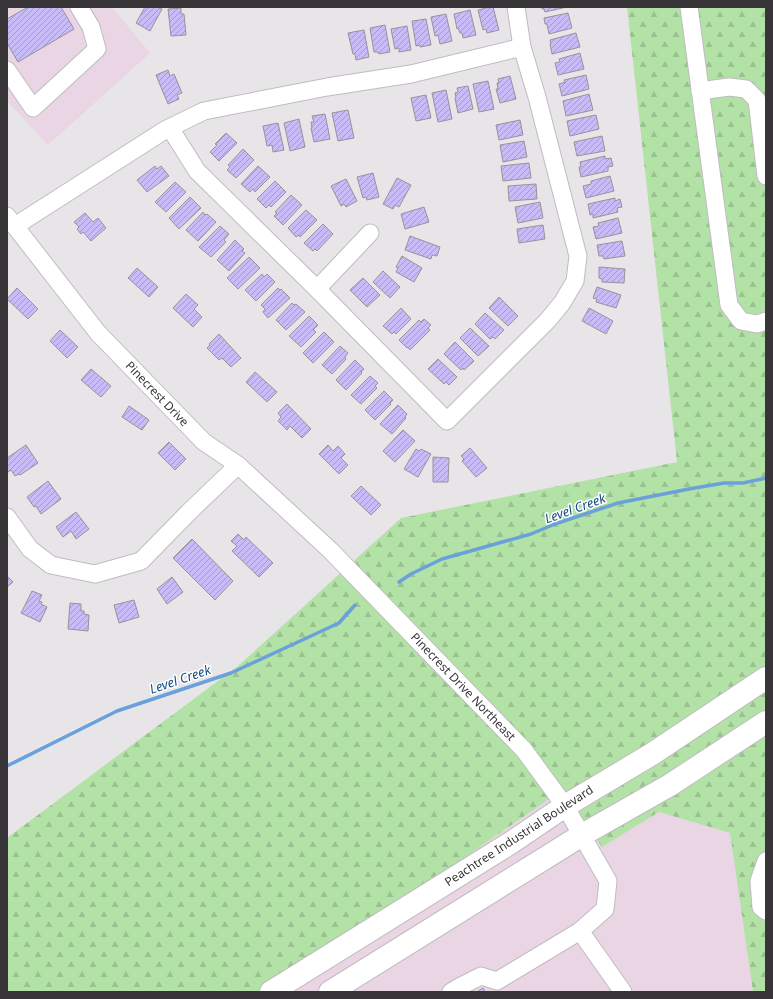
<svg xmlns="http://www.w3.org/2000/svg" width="773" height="999" font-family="'Noto Sans',sans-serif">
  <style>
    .commercial { fill: #ead5e4 }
    .forest { fill: url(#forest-firs) }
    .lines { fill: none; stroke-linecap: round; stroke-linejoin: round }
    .stream { stroke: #6aa1da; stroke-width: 3.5 }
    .building { fill: url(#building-hatch); stroke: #959498 }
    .minor-casing { stroke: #bfbcc0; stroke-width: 19 }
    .highway-casing { stroke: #bfbcc0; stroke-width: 24 }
    .minor { stroke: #fff; stroke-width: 17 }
    .highway { stroke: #fff; stroke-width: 22 }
    .labels { text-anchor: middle; stroke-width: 3; stroke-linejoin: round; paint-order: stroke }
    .street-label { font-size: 12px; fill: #373537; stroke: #fff }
    .water-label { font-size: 13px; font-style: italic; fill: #144e84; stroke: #fff }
  </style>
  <defs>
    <pattern id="forest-firs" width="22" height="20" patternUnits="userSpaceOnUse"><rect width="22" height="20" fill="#b2e2a6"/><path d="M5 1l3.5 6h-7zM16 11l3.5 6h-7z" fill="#9ac290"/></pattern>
    <pattern id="building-hatch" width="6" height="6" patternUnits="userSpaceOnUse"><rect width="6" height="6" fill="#c7bcf7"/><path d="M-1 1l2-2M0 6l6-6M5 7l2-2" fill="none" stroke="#a29ac9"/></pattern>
  </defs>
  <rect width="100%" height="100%" fill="#e8e5e9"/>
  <!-- commercial -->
  <g class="commercial">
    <path d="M 7,7 L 112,7 L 150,53 L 48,145 L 7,101 Z"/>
    <path d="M 562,790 L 602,847 L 659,812 L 730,833 L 753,992 L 263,992 L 396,905 Z"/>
  </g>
  <!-- forest -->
  <path class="forest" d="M 627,7 L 766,7 L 766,992 L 753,992 L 730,833 L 659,812 L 602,847 L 562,790 L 396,905 L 263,992 L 7,992 L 7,838 L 238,666 L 401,518 L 677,462 Z"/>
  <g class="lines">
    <!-- stream -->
    <g class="stream">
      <path d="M 399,582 L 411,574 L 442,559 L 531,534 L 555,524 L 618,503 L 689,489 L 724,483 L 743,483 L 766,478"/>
      <path d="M 7,766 L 117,711 L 231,673 L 339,623 L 355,605"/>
    </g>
  </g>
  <!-- building -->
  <g class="building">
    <path d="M 28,7 L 61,7 L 74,29 L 18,62 L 7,43 L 7,19 Z"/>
    <path d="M 145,7 L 157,7 L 162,9 L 150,31 L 136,23 Z"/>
    <path d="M 490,7 L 493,7 L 499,30 L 487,33 L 486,29 L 483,30 L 478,10 Z"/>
    <path d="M 542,7 L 567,7 L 545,12 L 544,9 L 542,9 Z"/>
    <path d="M 181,8 L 181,14 L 184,14 L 186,35 L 171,36 L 168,9 Z"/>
    <path d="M 470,10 L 476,35 L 463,38 L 462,33 L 460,33 L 458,28 L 457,29 L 454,14 Z"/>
    <path d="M 568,13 L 572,28 L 549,34 L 547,24 L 545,24 L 544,18 Z"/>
    <path d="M 446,14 L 452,41 L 440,44 L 438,35 L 435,36 L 431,17 Z"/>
    <path d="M 426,19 L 431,45 L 420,47 L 420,45 L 416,46 L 412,21 Z"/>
    <path d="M 385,25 L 390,52 L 379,54 L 378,52 L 374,52 L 370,28 Z"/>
    <path d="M 407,26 L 411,50 L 399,52 L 399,48 L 395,49 L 391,29 Z"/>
    <path d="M 364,30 L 369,57 L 356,60 L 355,54 L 353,54 L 348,33 Z"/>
    <path d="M 576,33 L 580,47 L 552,54 L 550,44 L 551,44 L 550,40 Z"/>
    <path d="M 580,53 L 584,69 L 558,75 L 555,63 L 560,62 L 559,59 Z"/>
    <path d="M 168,70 L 170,76 L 174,74 L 182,93 L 177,95 L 179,99 L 168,104 L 156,75 Z"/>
    <path d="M 586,75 L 589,89 L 562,96 L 559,84 L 565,82 L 564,80 Z"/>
    <path d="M 510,76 L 516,99 L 500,103 L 496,89 L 498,89 L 497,83 L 499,83 L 498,79 Z"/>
    <path d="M 488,81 L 494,109 L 479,112 L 473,84 Z"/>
    <path d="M 468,86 L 473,109 L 458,113 L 455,98 L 456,98 L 455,93 L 458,92 L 457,88 Z"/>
    <path d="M 446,90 L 452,119 L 438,122 L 432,93 Z"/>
    <path d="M 589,94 L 593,110 L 566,116 L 563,101 Z"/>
    <path d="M 426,95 L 431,118 L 416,121 L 411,98 Z"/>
    <path d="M 348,110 L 354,138 L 338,141 L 332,113 Z"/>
    <path d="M 325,114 L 330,139 L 314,142 L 311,128 L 312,128 L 311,122 L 314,122 L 312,116 Z"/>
    <path d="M 596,115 L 599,129 L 570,136 L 567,121 Z"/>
    <path d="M 299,119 L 305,147 L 290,151 L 284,123 Z"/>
    <path d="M 520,120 L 523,135 L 499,140 L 496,125 Z"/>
    <path d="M 278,123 L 284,150 L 273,152 L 272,145 L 267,146 L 263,126 Z"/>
    <path d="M 226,133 L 237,143 L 219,161 L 210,152 L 217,145 L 215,144 Z"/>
    <path d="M 602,136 L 605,151 L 577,156 L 574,142 Z"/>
    <path d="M 524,141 L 527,157 L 503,162 L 500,145 Z"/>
    <path d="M 243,149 L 254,160 L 236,178 L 227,170 L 230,167 L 228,165 Z"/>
    <path d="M 605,156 L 605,159 L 611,158 L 613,166 L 608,167 L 608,171 L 581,177 L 579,167 L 581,167 L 580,162 Z"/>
    <path d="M 529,163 L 531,178 L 503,181 L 501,166 Z"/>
    <path d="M 155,166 L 157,169 L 161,166 L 169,176 L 147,192 L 137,180 Z"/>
    <path d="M 258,166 L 270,177 L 255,192 L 253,189 L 250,192 L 241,184 Z"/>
    <path d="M 373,173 L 379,197 L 367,200 L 366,197 L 363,198 L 357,177 Z"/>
    <path d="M 610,176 L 614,191 L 586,198 L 583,186 L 591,184 L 591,181 Z"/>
    <path d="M 397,178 L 411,185 L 399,207 L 395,205 L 393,209 L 383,204 Z"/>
    <path d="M 346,179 L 357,201 L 346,207 L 344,204 L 341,206 L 331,186 Z"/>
    <path d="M 275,181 L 286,192 L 271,207 L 269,205 L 266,208 L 257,199 Z"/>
    <path d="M 175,182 L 186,192 L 166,212 L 155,202 Z"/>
    <path d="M 536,184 L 537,199 L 509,201 L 508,186 Z"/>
    <path d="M 291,195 L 302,205 L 283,225 L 274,216 L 277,213 L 275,212 Z"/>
    <path d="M 190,197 L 201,208 L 179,229 L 169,218 Z"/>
    <path d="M 615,198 L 615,201 L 620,199 L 622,207 L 617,208 L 618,212 L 593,218 L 593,214 L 590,215 L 588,204 Z"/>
    <path d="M 540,202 L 543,218 L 518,223 L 515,207 Z"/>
    <path d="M 424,207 L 429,222 L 405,229 L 401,214 Z"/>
    <path d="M 306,210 L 317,220 L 300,237 L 299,235 L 296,237 L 288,228 Z"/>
    <path d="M 203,212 L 205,215 L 207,214 L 216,222 L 198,241 L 186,230 Z"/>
    <path d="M 85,213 L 93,222 L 98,218 L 106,228 L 91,241 L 83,232 L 81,234 L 77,229 L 79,227 L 74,222 Z"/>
    <path d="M 618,218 L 622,233 L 596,239 L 593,227 L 599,226 L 598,223 Z"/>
    <path d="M 323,224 L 333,234 L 317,251 L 315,249 L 313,251 L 304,243 Z"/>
    <path d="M 543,225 L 545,239 L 519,243 L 517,229 Z"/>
    <path d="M 220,226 L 229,234 L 224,240 L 226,242 L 211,257 L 199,247 Z"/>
    <path d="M 410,236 L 440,247 L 437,256 L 432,255 L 431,259 L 405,250 Z"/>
    <path d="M 235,240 L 244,249 L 242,251 L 245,253 L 229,271 L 217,260 Z"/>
    <path d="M 622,241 L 625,256 L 604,259 L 603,256 L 599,256 L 597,245 Z"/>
    <path d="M 402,256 L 422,268 L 414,282 L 396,272 L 398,268 L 396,267 Z"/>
    <path d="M 249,257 L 260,268 L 238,289 L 227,278 Z"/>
    <path d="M 599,267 L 625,269 L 624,283 L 602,282 L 602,279 L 599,278 Z"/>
    <path d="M 137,268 L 158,287 L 149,297 L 128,278 Z"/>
    <path d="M 383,271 L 400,287 L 390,298 L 373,282 Z"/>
    <path d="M 262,274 L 264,277 L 267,274 L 275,282 L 256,301 L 245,290 Z"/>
    <path d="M 363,278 L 380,295 L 367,307 L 350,290 Z"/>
    <path d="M 597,287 L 621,295 L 616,308 L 596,302 L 597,299 L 593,298 Z"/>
    <path d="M 17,288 L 38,309 L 28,319 L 7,299 Z"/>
    <path d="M 278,288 L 280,290 L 281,289 L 290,298 L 268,318 L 263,312 L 265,309 L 261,305 Z"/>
    <path d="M 186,294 L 198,305 L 194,309 L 202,317 L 193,327 L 173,308 Z"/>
    <path d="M 499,297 L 518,316 L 508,326 L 489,308 Z"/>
    <path d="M 292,303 L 294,305 L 296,304 L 305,312 L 286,330 L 276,320 Z"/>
    <path d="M 401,308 L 411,319 L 396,334 L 394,332 L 392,334 L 383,326 Z"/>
    <path d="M 589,308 L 613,321 L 606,334 L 582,321 Z"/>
    <path d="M 485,313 L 504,330 L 495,339 L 493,337 L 490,339 L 475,324 Z"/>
    <path d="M 309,316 L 318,325 L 313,330 L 316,332 L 301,347 L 289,336 Z"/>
    <path d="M 424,319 L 431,325 L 428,328 L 430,330 L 410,350 L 408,347 L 407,348 L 399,340 L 419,320 L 421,322 Z"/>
    <path d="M 470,328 L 489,346 L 478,356 L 460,338 Z"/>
    <path d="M 60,330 L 78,347 L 67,358 L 50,341 Z"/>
    <path d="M 324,332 L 334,342 L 313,363 L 303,353 Z"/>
    <path d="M 219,334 L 241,358 L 231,367 L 222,358 L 219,360 L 207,348 L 210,345 L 209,344 Z"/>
    <path d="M 455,342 L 474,361 L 464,370 L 463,368 L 461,370 L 444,354 Z"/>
    <path d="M 340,346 L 348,353 L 345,357 L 346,359 L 332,374 L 322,365 Z"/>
    <path d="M 438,359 L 457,377 L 449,385 L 446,382 L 444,384 L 428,369 Z"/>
    <path d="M 355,360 L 364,369 L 361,372 L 362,373 L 346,390 L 336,380 Z"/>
    <path d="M 91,369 L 111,386 L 101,397 L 81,380 Z"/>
    <path d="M 255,372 L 277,392 L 267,402 L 246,382 Z"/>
    <path d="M 370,376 L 378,383 L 375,386 L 377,388 L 361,404 L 351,395 Z"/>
    <path d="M 384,391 L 393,400 L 390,403 L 391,404 L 375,420 L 365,410 Z"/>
    <path d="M 287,404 L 311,429 L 302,438 L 290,426 L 287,430 L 278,421 L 281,417 L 278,413 Z"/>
    <path d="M 398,405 L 407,414 L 405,417 L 406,418 L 392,434 L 380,424 Z"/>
    <path d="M 129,406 L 149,420 L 142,430 L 122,417 Z"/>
    <path d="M 403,430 L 415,441 L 395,462 L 383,451 Z"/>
    <path d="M 169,442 L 186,459 L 175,470 L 158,453 Z"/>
    <path d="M 26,445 L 38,463 L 20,475 L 19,474 L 15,476 L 11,470 L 8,472 L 7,471 L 7,458 Z"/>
    <path d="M 328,445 L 333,451 L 338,446 L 345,454 L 341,458 L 348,465 L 339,474 L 319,454 Z"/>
    <path d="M 470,448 L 487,468 L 476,477 L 462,461 L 464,459 L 461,456 Z"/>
    <path d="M 416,449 L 419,451 L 421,449 L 431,454 L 418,477 L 404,469 Z"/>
    <path d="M 433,457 L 449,458 L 448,482 L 433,482 Z"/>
    <path d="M 48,481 L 61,499 L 41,514 L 37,508 L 37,507 L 36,506 L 34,507 L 27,497 Z"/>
    <path d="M 361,486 L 381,505 L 371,515 L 351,496 Z"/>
    <path d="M 76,512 L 89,529 L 76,539 L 71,531 L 63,537 L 56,527 Z"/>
    <path d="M 238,534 L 244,540 L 246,537 L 273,563 L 259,577 L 232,551 L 237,546 L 231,541 Z"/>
    <path d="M 192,539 L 233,581 L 215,600 L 173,558 Z"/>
    <path d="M 7,576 L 13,582 L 7,587 Z"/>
    <path d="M 172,577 L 183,592 L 167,604 L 157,589 Z"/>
    <path d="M 32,591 L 42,595 L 39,601 L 42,602 L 41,604 L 47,607 L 40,622 L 21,613 Z"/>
    <path d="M 134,600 L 139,617 L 119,623 L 114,605 Z"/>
    <path d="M 70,603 L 81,604 L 81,611 L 84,611 L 84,614 L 89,615 L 88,631 L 68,629 Z"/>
    <path d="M 483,988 L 485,992 L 477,992 Z"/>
  </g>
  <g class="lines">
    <!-- minor casing -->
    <g class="minor-casing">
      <g id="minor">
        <path d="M 689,7 L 729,305 L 741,321 L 757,324 L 766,321"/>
        <path d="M 7,70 L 33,108 L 97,49 L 91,27 L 79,7"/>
        <path d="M 700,91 L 729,87 L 746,89 L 757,100 L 766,176"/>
        <path d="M 170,128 L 197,171 L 317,289 L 447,421 L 548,320 L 562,303 L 575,281 L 578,256 L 537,97 L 522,47 L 516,7"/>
        <path d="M 7,216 L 98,333 L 204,442 L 238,465 L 330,550 L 524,750 L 565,806 L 608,881 L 605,909 L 580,931 L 497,981 L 481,976 L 461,986 L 451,992"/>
        <path d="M 15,226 L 165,130 L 204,111 L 327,87 L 411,74 L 522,47"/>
        <path d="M 317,289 L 370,233"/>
        <path d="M 7,517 L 30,549 L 51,565 L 95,574 L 141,561 L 189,512 L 238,465"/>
        <path d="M 766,861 L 759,881 L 761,907 L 766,911"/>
        <path d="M 580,931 L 623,992"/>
      </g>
    </g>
    <!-- highway casing -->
    <g class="highway-casing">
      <g id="highway">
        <path d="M 271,992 L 512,842 L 565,806 L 652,754 L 766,678"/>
        <path d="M 330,992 L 582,835 L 670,785 L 766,722"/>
      </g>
    </g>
    <!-- minor -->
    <use href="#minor" class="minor"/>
    <!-- highway -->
    <use href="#highway" class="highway"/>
  </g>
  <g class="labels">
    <!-- street labels -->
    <g class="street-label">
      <text transform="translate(157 394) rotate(46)" y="4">Pinecrest Drive</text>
      <text transform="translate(463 687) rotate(46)" y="4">Pinecrest Drive Northeast</text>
      <text transform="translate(519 836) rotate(-33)" y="4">Peachtree Industrial Boulevard</text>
    </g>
    <!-- water labels -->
    <g class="water-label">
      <text transform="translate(575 508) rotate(-20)" y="5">Level Creek</text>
      <text transform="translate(180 679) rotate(-19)" y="5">Level Creek</text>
    </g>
  </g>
  <!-- border -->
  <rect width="773" height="999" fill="none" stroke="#373537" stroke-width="16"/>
</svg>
